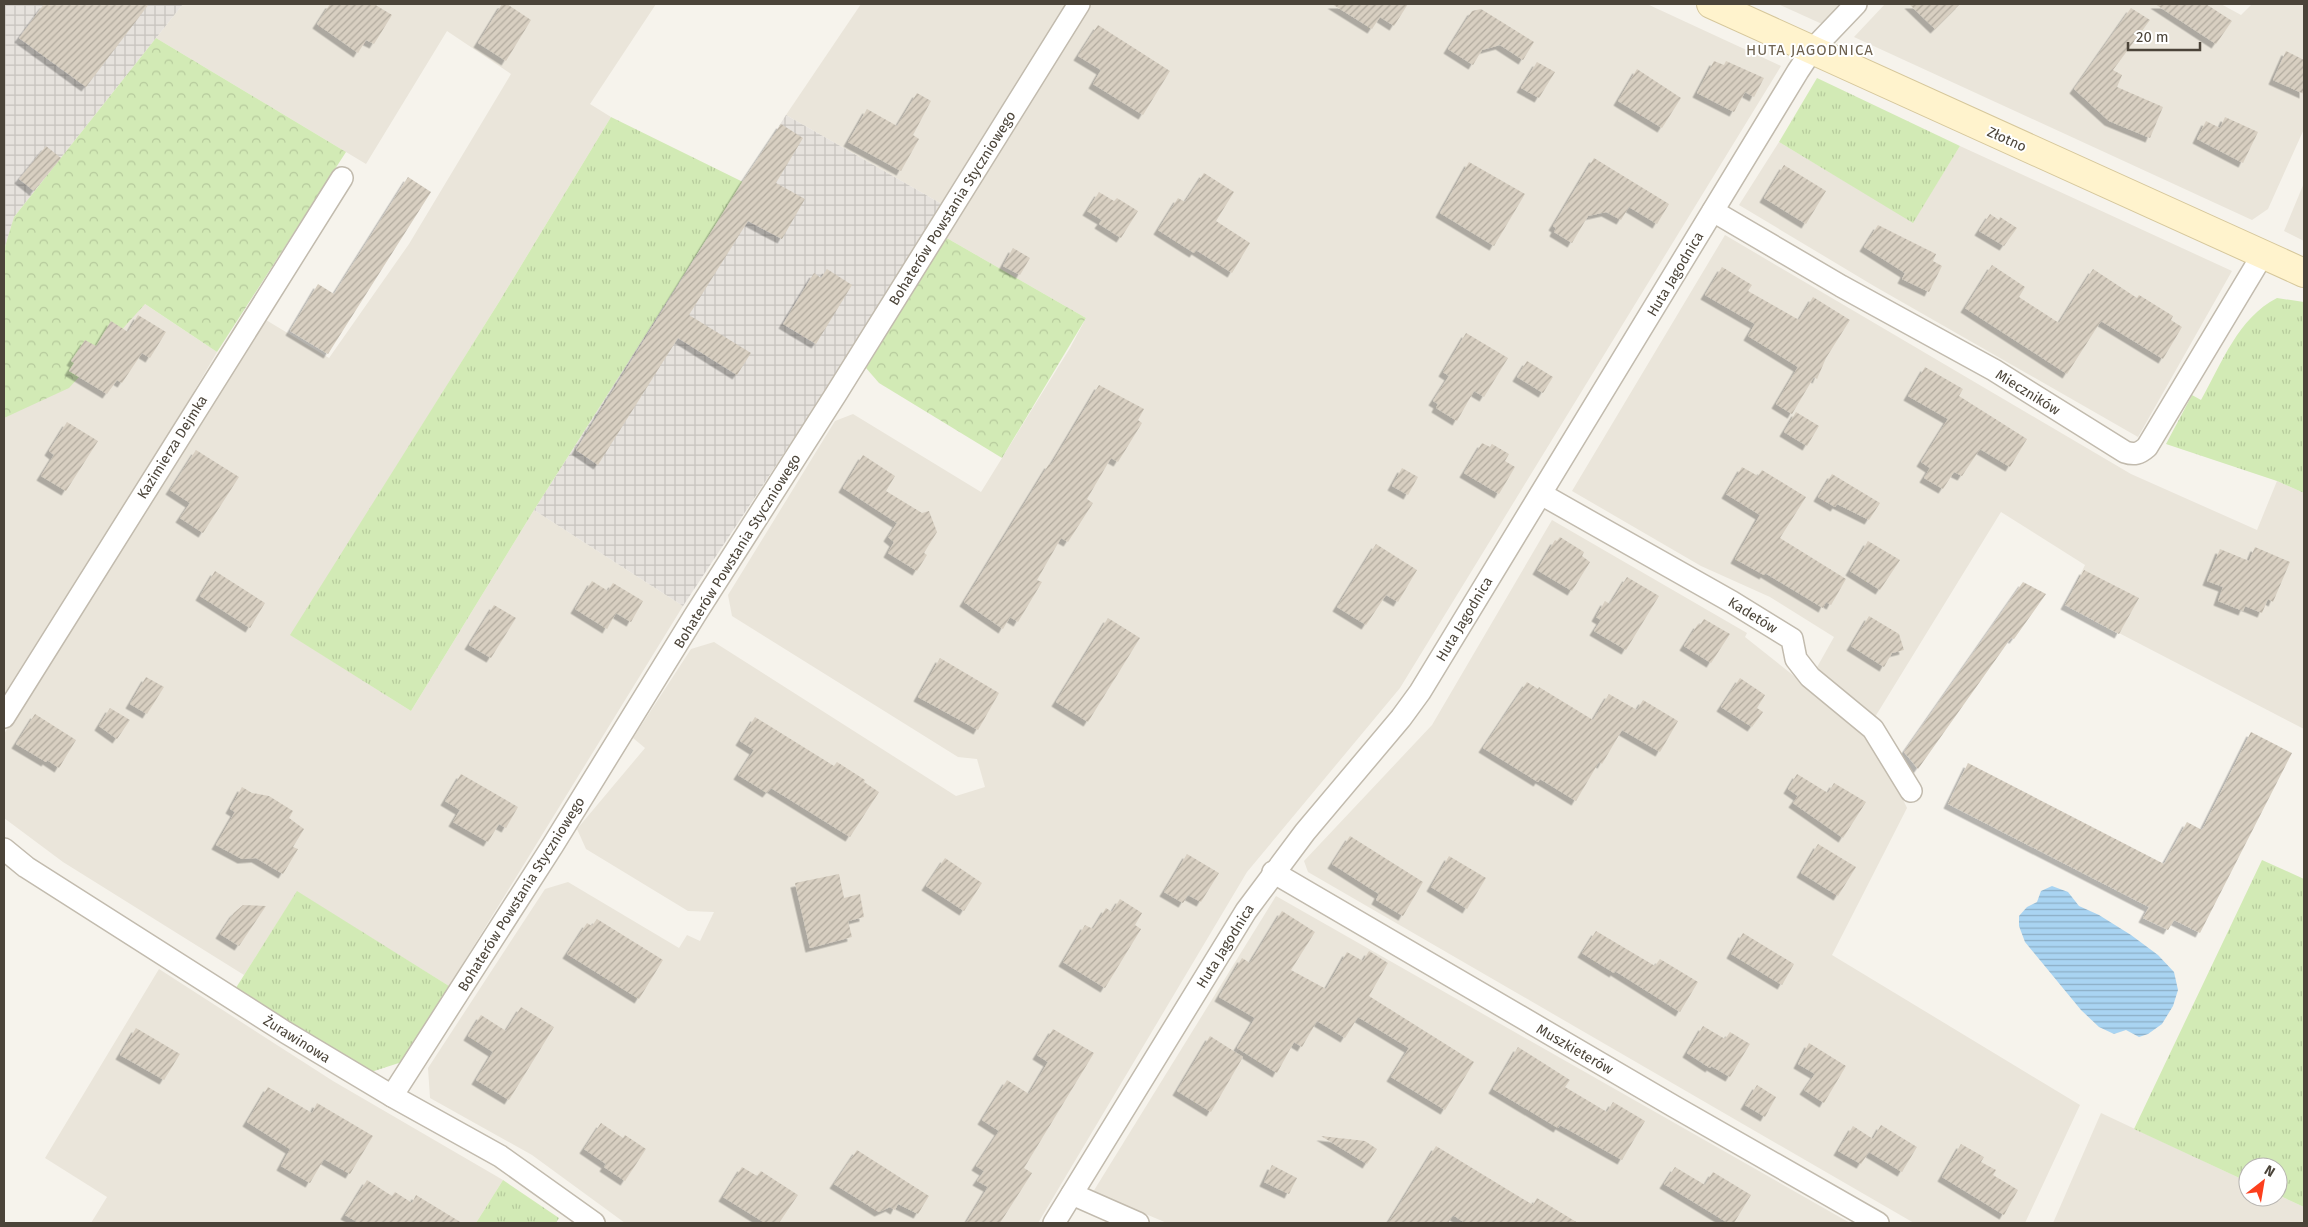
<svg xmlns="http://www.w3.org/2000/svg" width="2308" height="1227" font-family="'Fira Sans',sans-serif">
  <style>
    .residential { fill: #eae5da }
    .industrial { fill: url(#industrial-grid) }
    .grass { fill: url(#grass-tufts) }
    .forest { fill: url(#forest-crowns) }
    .water { fill: url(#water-rules) }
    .building { fill: url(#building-hatch); filter: url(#shadow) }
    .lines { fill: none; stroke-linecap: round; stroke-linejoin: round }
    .street-casing { stroke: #c2bbae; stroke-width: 24 }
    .secondary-casing { stroke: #d6c79b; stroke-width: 30 }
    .street { stroke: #fff; stroke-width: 21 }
    .secondary { stroke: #fff3cd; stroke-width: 28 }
    .labels { text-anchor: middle; stroke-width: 4; stroke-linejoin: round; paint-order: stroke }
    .street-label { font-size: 14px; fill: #4b4439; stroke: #fff }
    .neighbourhood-label { font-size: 15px; letter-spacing: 1px; fill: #6e6250; stroke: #fff }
  </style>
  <defs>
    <pattern id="industrial-grid" width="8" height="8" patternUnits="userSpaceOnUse" patternTransform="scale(1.25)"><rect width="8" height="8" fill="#e6e2dd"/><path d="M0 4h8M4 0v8" fill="none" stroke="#c7c3be"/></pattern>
    <pattern id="grass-tufts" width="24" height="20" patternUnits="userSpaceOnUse" patternTransform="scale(1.25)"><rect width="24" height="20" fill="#d2eab5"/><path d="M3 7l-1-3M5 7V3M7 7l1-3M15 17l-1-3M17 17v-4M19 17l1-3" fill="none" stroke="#b6ca9c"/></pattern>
    <pattern id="forest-crowns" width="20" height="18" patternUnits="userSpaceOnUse" patternTransform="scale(1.25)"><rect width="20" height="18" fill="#d2eab5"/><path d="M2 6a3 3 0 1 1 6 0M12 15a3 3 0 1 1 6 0" fill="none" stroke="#b6ca9c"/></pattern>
    <pattern id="water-rules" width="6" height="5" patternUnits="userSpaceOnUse" patternTransform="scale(1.25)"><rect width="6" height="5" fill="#a9d4f2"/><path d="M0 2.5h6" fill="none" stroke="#8caec5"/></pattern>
    <pattern id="building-hatch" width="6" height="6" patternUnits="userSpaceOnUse" patternTransform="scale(1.25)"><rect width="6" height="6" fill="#d8cfc1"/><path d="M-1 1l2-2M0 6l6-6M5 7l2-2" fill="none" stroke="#b1aa9e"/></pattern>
    <filter id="shadow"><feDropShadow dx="-4.5" dy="4.5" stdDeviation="0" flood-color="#0004"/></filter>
  </defs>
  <rect width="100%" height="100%" fill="#f6f3ec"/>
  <!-- residential -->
  <g class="residential">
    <path d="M 183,4 L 656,4 L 590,104 L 611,117 L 499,302 L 291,635 L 411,711 L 534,510 L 683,606 L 449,986 L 297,892 L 244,975 L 63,862 L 4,818 L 4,734 L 266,320 L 329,358 L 409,244 L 511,74 L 447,31 L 366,164 L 156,38 Z"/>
    <path d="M 861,4 L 1071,4 L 947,207 L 786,115 Z"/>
    <path d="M 1089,4 L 1647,4 L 1781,66 L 1400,688 L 1247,872 L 1038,1223 L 625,1223 L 532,1155 L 430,1098 L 428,1068 L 545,889 L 568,882 L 679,948 L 687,935 L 700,941 L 714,912 L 688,911 L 586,849 L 577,829 L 645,748 L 633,738 L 691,649 L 714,642 L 956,796 L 985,787 L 977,759 L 958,757 L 732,616 L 728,595 L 835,421 L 853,414 L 981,492 L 1070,348 L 1086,318 L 945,237 Z"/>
    <path d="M 1778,4 L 1844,4 L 1822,24 Z"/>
    <path d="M 1885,4 L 2221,4 L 2241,15 L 2252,4 L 2304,4 L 2304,129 L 2268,209 L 2252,220 L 1854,37 Z"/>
    <path d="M 1779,142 L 1913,222 L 1960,146 L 2232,271 L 2138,437 L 1874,286 L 1739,205 Z"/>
    <path d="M 2304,183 L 2304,241 L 2284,231 Z"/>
    <path d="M 14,217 L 217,352 L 118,521 L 4,697 L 4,250 Z"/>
    <path d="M 1725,235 L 2131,474 L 2257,530 L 2277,481 L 2304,493 L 2304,729 L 2065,605 L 2085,565 L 2001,512 L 1875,717 L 1816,669 L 1834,637 L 1770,597 L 1701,566 L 1572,491 Z"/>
    <path d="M 1552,520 L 1747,633 L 1745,637 L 1866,733 L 1892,776 L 1907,808 L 1832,955 L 2080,1105 L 2025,1223 L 1914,1223 L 1308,872 L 1304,861 L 1432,725 Z"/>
    <path d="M 1276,896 L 1850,1223 L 1167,1223 L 1093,1192 Z"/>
    <path d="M 159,969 L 333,1081 L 503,1180 L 476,1223 L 91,1223 L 107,1197 L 45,1158 Z"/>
    <path d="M 2101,1113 L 2248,1182 L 2248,1197 L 2278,1195 L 2304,1207 L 2304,1223 L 2053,1223 Z"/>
  </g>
  <!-- industrial -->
  <g class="industrial">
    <path d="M 4,4 L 183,4 L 14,217 L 4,250 Z"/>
    <path d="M 786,115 L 947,207 L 683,606 L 534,510 Z"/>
  </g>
  <!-- grass -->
  <g class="grass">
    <path d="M 1817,78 L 1960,146 L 1913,223 L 1779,142 Z"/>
    <path d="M 611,117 L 743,182 L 534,510 L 411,711 L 290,635 L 499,302 Z"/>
    <path d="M 2277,298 L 2304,302 L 2304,493 L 2277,481 L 2166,444 L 2192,395 L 2201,400 C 2222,363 2238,318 2277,298 Z"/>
    <path d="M 2262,860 L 2304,879 L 2304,1207 L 2278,1195 L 2278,1167 L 2248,1167 L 2248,1182 L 2134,1129 Z"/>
    <path d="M 297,891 L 449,986 L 402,1062 L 371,1072 L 234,991 Z"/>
    <path d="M 503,1180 L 559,1218 L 556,1223 L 476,1223 Z"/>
  </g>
  <!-- forest -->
  <g class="forest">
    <path d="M 156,38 L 346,152 L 217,352 L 145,304 L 69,388 L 4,418 L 4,250 L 14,217 Z"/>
    <path d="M 945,237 L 1086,318 L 1002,458 L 879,383 L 866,368 Z"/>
  </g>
  <!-- water -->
  <path class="water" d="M 2052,886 L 2068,892 L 2079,906 L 2099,915 L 2131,935 L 2158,955 L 2174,972 L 2178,990 L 2173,1006 L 2162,1024 L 2148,1034 L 2139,1037 L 2126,1030 L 2114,1034 L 2099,1027 L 2081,1010 L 2025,942 L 2019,926 L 2019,916 L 2027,907 L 2037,902 L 2041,891 Z"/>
  <!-- building -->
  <g class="building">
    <path d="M 44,4 L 149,4 L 86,87 L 19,38 Z"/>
    <path d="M 330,4 L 374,4 L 392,15 L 374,44 L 366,40 L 358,53 L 317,24 Z"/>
    <path d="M 502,4 L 507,4 L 531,20 L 506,61 L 478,43 Z"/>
    <path d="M 1332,4 L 1408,4 L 1394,26 L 1380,17 L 1372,29 Z"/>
    <path d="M 1909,4 L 1960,4 L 1935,29 Z"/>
    <path d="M 2155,4 L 2206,4 L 2232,21 L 2216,44 Z"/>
    <path d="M 2131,8 L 2150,20 L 2113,70 L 2122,75 L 2117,87 L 2163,107 L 2150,138 L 2109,121 L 2074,89 Z"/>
    <path d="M 1481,9 L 1534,42 L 1523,60 L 1500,45 L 1482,50 L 1473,65 L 1448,49 L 1472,11 Z"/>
    <path d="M 1098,25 L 1170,71 L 1143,115 L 1093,84 L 1101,70 L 1078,56 Z"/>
    <path d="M 2286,51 L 2304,60 L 2304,94 L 2273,80 Z"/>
    <path d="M 1714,61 L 1724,65 L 1726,61 L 1764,78 L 1754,97 L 1745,92 L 1734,112 L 1697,93 Z"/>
    <path d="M 1537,62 L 1555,72 L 1539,98 L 1521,88 Z"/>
    <path d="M 1637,69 L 1681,98 L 1662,128 L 1618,101 Z"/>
    <path d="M 917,93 L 931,101 L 913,135 L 919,139 L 901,171 L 848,142 L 867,109 L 897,126 Z"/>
    <path d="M 2225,117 L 2258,132 L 2243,163 L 2197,139 L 2206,121 L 2220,128 Z"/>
    <path d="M 781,124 L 803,138 L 776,183 L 805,199 L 782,239 L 748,221 L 689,315 L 751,353 L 737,375 L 678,338 L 598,465 L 576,450 L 741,184 Z"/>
    <path d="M 46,146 L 61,158 L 34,191 L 19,179 Z"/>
    <path d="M 1594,158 L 1669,204 L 1657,224 L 1629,207 L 1621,220 L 1606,212 L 1588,216 L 1572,243 L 1554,232 L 1556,228 L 1553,226 Z"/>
    <path d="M 1469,162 L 1525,194 L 1494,246 L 1440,213 Z"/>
    <path d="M 1784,165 L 1826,191 L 1806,224 L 1764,198 Z"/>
    <path d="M 1204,173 L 1234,192 L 1216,221 L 1250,243 L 1232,273 L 1196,250 L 1194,253 L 1158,230 L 1178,198 L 1185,202 Z"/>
    <path d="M 408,177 L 431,192 L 328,354 L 290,331 L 318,284 L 334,294 Z"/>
    <path d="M 1099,192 L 1114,201 L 1117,198 L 1138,211 L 1121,238 L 1099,224 L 1102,220 L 1087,211 Z"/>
    <path d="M 1990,214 L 1999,220 L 2000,217 L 2017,228 L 2004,246 L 1979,231 Z"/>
    <path d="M 1878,225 L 1936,254 L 1933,261 L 1942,266 L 1929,292 L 1902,279 L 1905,273 L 1864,247 Z"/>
    <path d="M 1013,248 L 1030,258 L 1020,275 L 1003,266 Z"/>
    <path d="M 1992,265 L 2025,287 L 2019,297 L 2059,323 L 2093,269 L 2137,298 L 2139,295 L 2173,316 L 2171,320 L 2182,327 L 2163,359 L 2101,321 L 2067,374 L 1965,308 Z"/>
    <path d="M 1722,267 L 1752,285 L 1748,291 L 1799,320 L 1813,297 L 1850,320 L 1826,358 L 1817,379 L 1814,377 L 1792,414 L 1776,404 L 1798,367 L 1748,336 L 1755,324 L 1705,295 Z"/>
    <path d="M 827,269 L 852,285 L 816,344 L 783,324 L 814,273 L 821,278 Z"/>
    <path d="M 138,315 L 166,332 L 150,358 L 142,353 L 122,383 L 117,380 L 107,394 L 69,371 L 74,363 L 71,361 L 85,340 L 96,346 L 111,321 L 128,332 Z"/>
    <path d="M 1466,333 L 1508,358 L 1484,397 L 1474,391 L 1457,421 L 1436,408 L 1438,404 L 1433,401 L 1449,376 L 1443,372 Z"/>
    <path d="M 1527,361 L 1553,377 L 1543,393 L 1517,377 Z"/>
    <path d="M 1925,367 L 1963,389 L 1959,396 L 2027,439 L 2010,467 L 1980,449 L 1962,476 L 1954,472 L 1943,489 L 1924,478 L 1930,468 L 1921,462 L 1948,419 L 1908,396 Z"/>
    <path d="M 1099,385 L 1144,409 L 1138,420 L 1142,423 L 1118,462 L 1111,458 L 1087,499 L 1093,503 L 1068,542 L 1061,538 L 1037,580 L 1042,582 L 1018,622 L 1010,617 L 1003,629 L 964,602 L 1049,464 L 1051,465 Z"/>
    <path d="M 1796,412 L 1819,426 L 1807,446 L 1784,432 Z"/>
    <path d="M 67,422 L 98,441 L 66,491 L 41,476 L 54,455 L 49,451 Z"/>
    <path d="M 1482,443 L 1490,447 L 1492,444 L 1509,454 L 1505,461 L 1515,467 L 1499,494 L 1464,473 Z"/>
    <path d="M 196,450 L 239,477 L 203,533 L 180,518 L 190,503 L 170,490 Z"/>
    <path d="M 863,455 L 895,476 L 886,491 L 922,513 L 929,511 L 937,532 L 924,553 L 927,555 L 917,571 L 888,553 L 894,542 L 888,537 L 897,523 L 843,488 Z"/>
    <path d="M 1742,467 L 1758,476 L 1762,470 L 1806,497 L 1780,538 L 1846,579 L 1831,605 L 1826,602 L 1823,608 L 1765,573 L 1764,575 L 1735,559 L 1760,515 L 1726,494 Z"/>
    <path d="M 1402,468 L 1418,477 L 1408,495 L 1392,486 Z"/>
    <path d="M 1832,474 L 1880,503 L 1869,520 L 1837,504 L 1835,507 L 1818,497 Z"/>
    <path d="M 1560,537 L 1584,552 L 1582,556 L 1590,562 L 1572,591 L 1537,570 L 1555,540 L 1557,541 Z"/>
    <path d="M 1868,541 L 1900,560 L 1880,590 L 1850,571 Z"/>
    <path d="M 1376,544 L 1417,570 L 1398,602 L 1386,595 L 1366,625 L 1337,607 Z"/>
    <path d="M 2255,547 L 2290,562 L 2273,602 L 2268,599 L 2262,613 L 2245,606 L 2243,611 L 2218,601 L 2223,587 L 2207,581 L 2220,549 L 2249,561 Z"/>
    <path d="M 2084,570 L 2139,598 L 2119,634 L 2065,605 Z"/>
    <path d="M 215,571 L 265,603 L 250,628 L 200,596 Z"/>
    <path d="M 1627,577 L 1659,596 L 1626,650 L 1594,631 L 1601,620 L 1596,617 L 1605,601 L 1610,604 Z"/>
    <path d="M 592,581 L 608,591 L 613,583 L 643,601 L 631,622 L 616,613 L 607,629 L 575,609 Z"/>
    <path d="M 2023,582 L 2046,594 L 2014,639 L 2011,638 L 1918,769 L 1904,752 Z"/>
    <path d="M 494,605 L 516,618 L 491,658 L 469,645 Z"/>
    <path d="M 1869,616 L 1899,634 L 1904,650 L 1892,653 L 1884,667 L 1851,646 Z"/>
    <path d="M 1108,618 L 1140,638 L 1088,722 L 1056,702 Z"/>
    <path d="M 1704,619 L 1730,634 L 1711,663 L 1684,646 L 1698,624 L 1700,625 Z"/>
    <path d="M 940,658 L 999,693 L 978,730 L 918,697 Z"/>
    <path d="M 146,677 L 164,687 L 147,714 L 130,704 Z"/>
    <path d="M 1740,678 L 1765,695 L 1757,708 L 1763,712 L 1752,727 L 1721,707 Z"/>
    <path d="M 1527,682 L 1538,689 L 1539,687 L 1593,720 L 1609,694 L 1637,710 L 1643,700 L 1678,721 L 1660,752 L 1622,730 L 1602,764 L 1599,762 L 1576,801 L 1540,779 L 1538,782 L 1483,748 Z"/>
    <path d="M 110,708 L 130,720 L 117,739 L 99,726 Z"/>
    <path d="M 35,714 L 76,740 L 59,768 L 47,760 L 46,762 L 16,744 Z"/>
    <path d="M 755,717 L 834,766 L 837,762 L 865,780 L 864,782 L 879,792 L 850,837 L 771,788 L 767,793 L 738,775 L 754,750 L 740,741 Z"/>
    <path d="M 2251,732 L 2292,753 L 2200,933 L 2174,920 L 2168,930 L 2143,918 L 2149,907 L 1948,804 L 1968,763 L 2164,864 L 2187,822 L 2202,830 Z"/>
    <path d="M 461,774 L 518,807 L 506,828 L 499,824 L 488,842 L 453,822 L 460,810 L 445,801 Z"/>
    <path d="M 1797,774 L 1828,793 L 1834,783 L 1866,802 L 1843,838 L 1793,803 L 1798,796 L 1788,789 Z"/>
    <path d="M 242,787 L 252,793 L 269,796 L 293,811 L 289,818 L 304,829 L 293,847 L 298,849 L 283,874 L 256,858 L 242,859 L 216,845 L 235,812 L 230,809 Z"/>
    <path d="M 1350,836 L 1423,882 L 1403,916 L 1376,900 L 1379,894 L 1332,864 Z"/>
    <path d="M 1818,844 L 1856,867 L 1838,896 L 1801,873 Z"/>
    <path d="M 1187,854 L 1219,873 L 1201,902 L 1188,895 L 1183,903 L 1164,892 Z"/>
    <path d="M 1449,856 L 1486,878 L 1467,909 L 1431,887 Z"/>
    <path d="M 945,858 L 982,883 L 964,911 L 926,886 Z"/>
    <path d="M 839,874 L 844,898 L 860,894 L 864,917 L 848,921 L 852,937 L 810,948 L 795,883 Z"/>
    <path d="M 1120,899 L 1142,913 L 1135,925 L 1141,929 L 1105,988 L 1063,962 L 1085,925 L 1093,929 L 1106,908 L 1112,912 Z"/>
    <path d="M 243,905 L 266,906 L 239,946 L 220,934 L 234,913 Z"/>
    <path d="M 1282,911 L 1315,932 L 1291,970 L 1326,989 L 1347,952 L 1363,961 L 1369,951 L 1388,963 L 1369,996 L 1474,1062 L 1445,1110 L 1391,1077 L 1409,1048 L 1358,1017 L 1345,1038 L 1317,1021 L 1302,1047 L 1294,1042 L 1277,1073 L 1237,1048 L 1255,1018 L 1219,997 L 1242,958 L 1250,963 Z"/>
    <path d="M 597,919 L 663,960 L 639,999 L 567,954 L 587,923 L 592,926 Z"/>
    <path d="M 1596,931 L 1655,966 L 1660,959 L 1698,982 L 1680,1012 L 1615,971 L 1614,973 L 1582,953 Z"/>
    <path d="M 1743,933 L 1794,964 L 1782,985 L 1731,954 Z"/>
    <path d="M 521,1007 L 554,1027 L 509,1100 L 476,1080 L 493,1052 L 468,1036 L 481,1015 L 506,1031 Z"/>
    <path d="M 1703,1026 L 1725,1039 L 1730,1032 L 1750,1044 L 1730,1077 L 1711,1066 L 1710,1068 L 1687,1053 Z"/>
    <path d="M 136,1028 L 180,1054 L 164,1080 L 120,1055 Z"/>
    <path d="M 1053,1029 L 1094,1053 L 1024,1168 L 1032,1173 L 1000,1223 L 966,1223 L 988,1187 L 977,1181 L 984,1171 L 976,1166 L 999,1131 L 982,1120 L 1007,1080 L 1029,1094 L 1048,1062 L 1037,1055 Z"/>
    <path d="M 1210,1036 L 1243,1057 L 1211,1112 L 1177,1091 Z"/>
    <path d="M 1809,1043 L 1846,1066 L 1824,1103 L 1804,1090 L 1815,1074 L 1798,1064 Z"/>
    <path d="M 1518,1047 L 1570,1080 L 1565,1087 L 1607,1112 L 1613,1102 L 1645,1121 L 1622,1160 L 1560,1125 L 1558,1128 L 1493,1089 Z"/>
    <path d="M 1757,1085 L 1776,1097 L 1765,1117 L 1745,1105 Z"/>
    <path d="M 268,1087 L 312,1113 L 317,1103 L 373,1136 L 350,1174 L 324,1159 L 310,1183 L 281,1166 L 290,1149 L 247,1122 Z"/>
    <path d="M 601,1123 L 623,1138 L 625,1135 L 646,1149 L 625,1181 L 604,1167 L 606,1164 L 584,1149 Z"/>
    <path d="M 1881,1125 L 1917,1147 L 1902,1172 L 1869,1152 L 1861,1164 L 1838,1151 L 1853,1126 L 1873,1139 Z"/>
    <path d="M 1321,1136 L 1365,1141 L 1377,1149 L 1367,1164 Z"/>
    <path d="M 1961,1144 L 1984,1157 L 1981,1162 L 1996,1170 L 1993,1175 L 2018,1190 L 2004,1215 L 1942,1177 Z"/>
    <path d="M 1436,1146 L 1533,1205 L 1537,1198 L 1578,1223 L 1465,1223 L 1453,1215 L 1448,1223 L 1388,1223 Z"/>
    <path d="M 857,1150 L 929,1196 L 918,1214 L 898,1204 L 895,1210 L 890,1207 L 879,1212 L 834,1184 Z"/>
    <path d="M 1272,1165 L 1297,1178 L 1289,1194 L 1264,1182 Z"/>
    <path d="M 742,1167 L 757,1176 L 761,1171 L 798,1195 L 779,1223 L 765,1223 L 723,1197 Z"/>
    <path d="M 1675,1167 L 1705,1185 L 1713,1172 L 1751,1195 L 1734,1223 L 1728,1223 L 1664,1184 Z"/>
    <path d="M 367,1180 L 392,1196 L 395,1192 L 412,1203 L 416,1195 L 462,1223 L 359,1223 L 345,1215 Z"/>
  </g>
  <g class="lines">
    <!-- street casing -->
    <g class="street-casing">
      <g id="street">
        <path d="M 1713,211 L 1841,286 L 1994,370 L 2125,452 C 2134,455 2139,454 2147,447 L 2263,254"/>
        <path d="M 1541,494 L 1732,602 L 1792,639 L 1796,659 L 1810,677 L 1873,729 L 1911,791"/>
        <path d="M 4,717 L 342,178"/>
        <path d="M 4,849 L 26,867 L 285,1032 L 392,1096 L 500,1156 L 594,1223"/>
        <path d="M 1273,872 L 1675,1107 L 1878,1223"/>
        <path d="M 392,1096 L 553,845 L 695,615 L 836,394 L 1079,4"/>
        <path d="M 1072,1194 L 1138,1223"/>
        <path d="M 1054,1223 L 1246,911 L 1305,832 L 1401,718 L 1420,692 L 1798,71 L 1812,50 L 1856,4"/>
      </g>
    </g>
    <!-- secondary casing -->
    <g class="secondary-casing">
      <path id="secondary" d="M 1711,4 L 2304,273"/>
    </g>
    <!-- street -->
    <use href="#street" class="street"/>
    <!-- secondary -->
    <use href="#secondary" class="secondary"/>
  </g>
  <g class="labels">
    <!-- street labels -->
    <g class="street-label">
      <text transform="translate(2007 139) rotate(24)" y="5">Złotno</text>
      <text transform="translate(952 208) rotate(-58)" y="5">Bohaterów Powstania Styczniowego</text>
      <text transform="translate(1675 274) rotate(-59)" y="5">Huta Jagodnica</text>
      <text transform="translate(2028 392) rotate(32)" y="5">Mieczników</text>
      <text transform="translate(172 447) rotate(-58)" y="5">Kazimierza Dejmka</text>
      <text transform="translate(737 551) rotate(-58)" y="5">Bohaterów Powstania Styczniowego</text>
      <text transform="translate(1753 615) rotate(32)" y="5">Kadetów</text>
      <text transform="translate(1464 619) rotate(-59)" y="5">Huta Jagodnica</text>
      <text transform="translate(521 894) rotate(-58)" y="5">Bohaterów Powstania Styczniowego</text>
      <text transform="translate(1225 946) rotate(-58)" y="5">Huta Jagodnica</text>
      <text transform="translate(297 1039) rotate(32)" y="5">Żurawinowa</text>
      <text transform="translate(1575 1049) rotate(30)" y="5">Muszkieterów</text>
    </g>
    <!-- neighbourhood labels -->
    <g class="neighbourhood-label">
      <text x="1810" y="55">HUTA JAGODNICA</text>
    </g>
  </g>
  <!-- border -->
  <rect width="2308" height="1227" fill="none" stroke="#4b4439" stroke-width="10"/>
  <!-- north arrow -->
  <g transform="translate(2263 1182) rotate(31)"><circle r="24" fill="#ffffff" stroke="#b7b4b0"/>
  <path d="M0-4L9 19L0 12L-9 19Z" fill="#fc3f1d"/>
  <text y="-8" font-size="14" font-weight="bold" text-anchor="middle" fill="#4b4439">N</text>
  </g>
  <!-- scale -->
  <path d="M2128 42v8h72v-8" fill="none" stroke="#4b4439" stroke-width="2.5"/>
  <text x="2136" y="42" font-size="15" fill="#4b4439" stroke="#ffffff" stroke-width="4" paint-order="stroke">20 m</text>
</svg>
